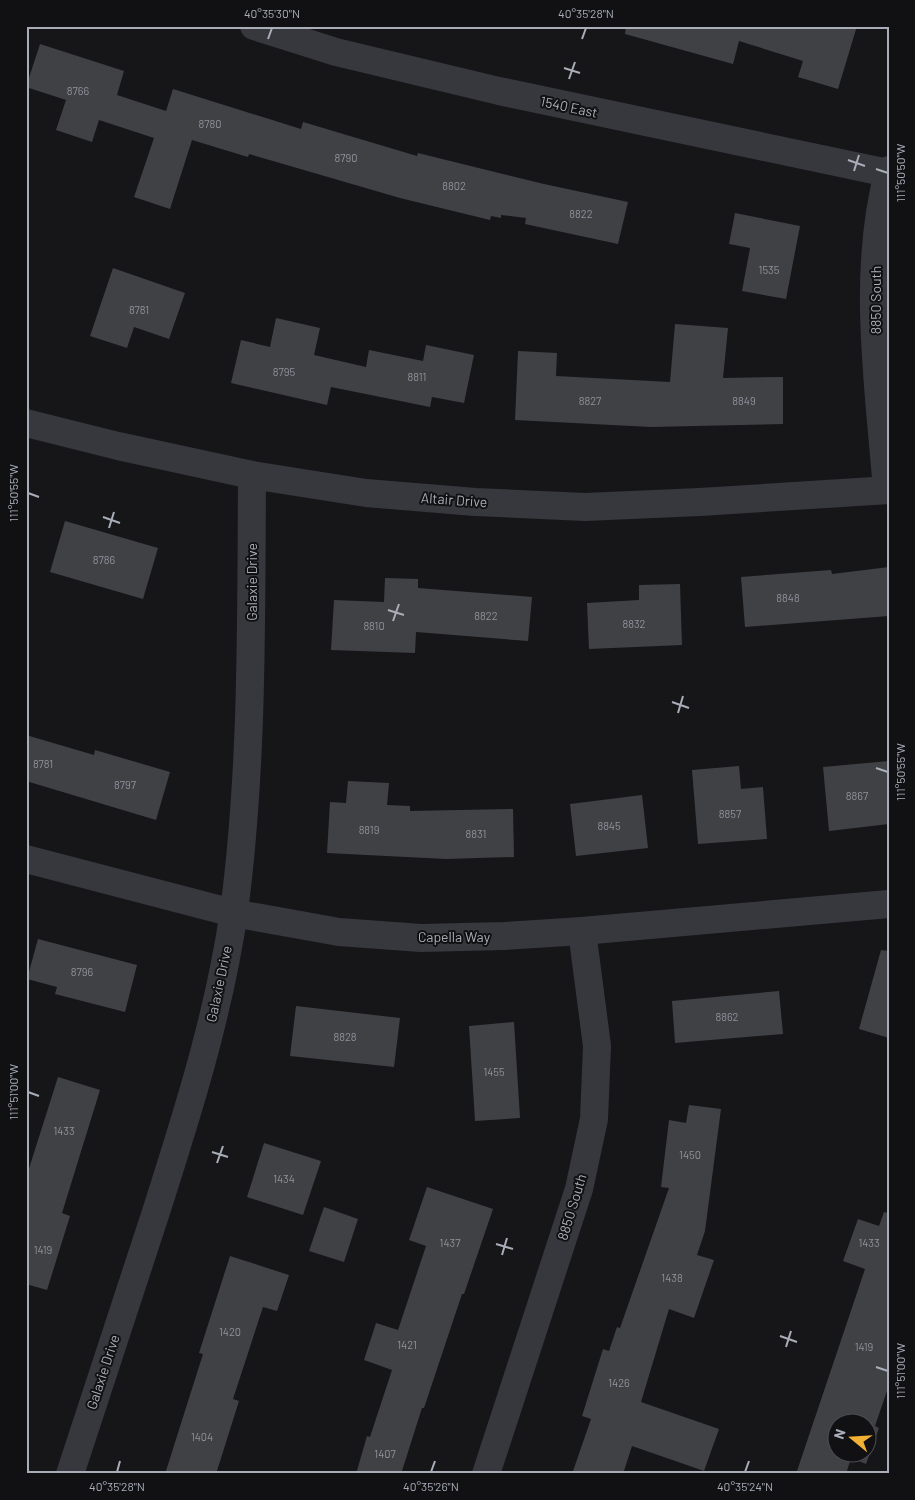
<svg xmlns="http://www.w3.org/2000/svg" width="915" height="1500" font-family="Barlow,sans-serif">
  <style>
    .building { fill: #404145; fill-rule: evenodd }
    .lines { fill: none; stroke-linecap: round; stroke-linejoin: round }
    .minor { stroke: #37383d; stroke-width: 28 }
    .ticks { fill: none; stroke: #a8adb8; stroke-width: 2 }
    .labels { text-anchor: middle; stroke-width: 4; stroke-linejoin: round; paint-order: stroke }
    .number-label { font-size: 11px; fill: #8e929b }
    .street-label { font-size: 14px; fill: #a8adb8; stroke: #111113 }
    .neatline { fill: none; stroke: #a8adb8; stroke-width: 2 }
    .ticks-label { font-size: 12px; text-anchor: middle; fill: #a8adb8 }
  </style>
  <rect width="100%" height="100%" fill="#161618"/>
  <!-- building -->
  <g class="building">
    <path d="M 626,26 L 857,26 L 838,89 L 798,77 L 803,61 L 739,41 L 733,64 L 625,34 Z"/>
    <path d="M 40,44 L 124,71 L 117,95 L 166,111 L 173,89 L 301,129 L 303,122 L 417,156 L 418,153 L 544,184 L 628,202 L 618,244 L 525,224 L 526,218 L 501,215 L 501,218 L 491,216 L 490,220 L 400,198 L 249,154 L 248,157 L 192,140 L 170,209 L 134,197 L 154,138 L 99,120 L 92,142 L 56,130 L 66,100 L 26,87 Z"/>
    <path d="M 735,213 L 800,226 L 786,299 L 742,291 L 750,248 L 729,244 Z"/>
    <path d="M 113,268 L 185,293 L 169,339 L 134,327 L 127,348 L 90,336 Z"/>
    <path d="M 276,318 L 320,328 L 314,355 L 366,367 L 369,350 L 423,361 L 426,345 L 474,355 L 464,403 L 432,397 L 430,407 L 331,387 L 327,405 L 231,383 L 241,340 L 270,347 Z"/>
    <path d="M 675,324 L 728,328 L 723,378 L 783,377 L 783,424 L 651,427 L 515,420 L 518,351 L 557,353 L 556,376 L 670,382 Z"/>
    <path d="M 65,521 L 158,548 L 143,599 L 50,572 Z"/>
    <path d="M 889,567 L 889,616 L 745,627 L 741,577 L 831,570 L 832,574 Z"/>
    <path d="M 385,578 L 418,579 L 418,588 L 532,597 L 528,641 L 416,632 L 415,653 L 331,650 L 334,600 L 384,602 Z"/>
    <path d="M 680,584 L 682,645 L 589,649 L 587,603 L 639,600 L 639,585 Z"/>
    <path d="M 26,735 L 94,755 L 95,750 L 170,772 L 156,820 L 26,781 Z"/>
    <path d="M 889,761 L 889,824 L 829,831 L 823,767 Z"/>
    <path d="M 739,766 L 741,789 L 763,787 L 767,839 L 698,844 L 692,770 Z"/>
    <path d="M 348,781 L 389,783 L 387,805 L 410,806 L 410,811 L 513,809 L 514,857 L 446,859 L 327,853 L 330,802 L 346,803 Z"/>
    <path d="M 642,795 L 648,848 L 576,856 L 570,804 Z"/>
    <path d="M 38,939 L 137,965 L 125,1012 L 55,994 L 57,987 L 27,979 Z"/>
    <path d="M 881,950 L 889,951 L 889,1038 L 859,1029 Z"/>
    <path d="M 779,991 L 783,1034 L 675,1043 L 672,1001 Z"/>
    <path d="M 296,1006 L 400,1018 L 394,1067 L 290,1056 Z"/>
    <path d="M 514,1022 L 520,1118 L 475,1121 L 469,1026 Z"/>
    <path d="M 58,1077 L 100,1090 L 62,1213 L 70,1216 L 47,1290 L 26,1284 L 26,1178 Z"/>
    <path d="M 689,1105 L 721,1109 L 705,1231 L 697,1255 L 714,1260 L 694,1318 L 669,1309 L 641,1402 L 719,1429 L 704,1471 L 632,1446 L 623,1474 L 572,1474 L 591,1419 L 582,1416 L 603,1349 L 609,1351 L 617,1327 L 620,1328 L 669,1188 L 661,1187 L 669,1120 L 686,1123 Z"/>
    <path d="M 264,1143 L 321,1161 L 303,1215 L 247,1197 Z"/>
    <path d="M 427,1187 L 493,1209 L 464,1294 L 462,1294 L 424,1408 L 422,1408 L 401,1474 L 356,1474 L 367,1436 L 370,1437 L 392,1370 L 364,1360 L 376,1323 L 398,1330 L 426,1246 L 409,1240 Z"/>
    <path d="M 324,1207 L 358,1219 L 344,1262 L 309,1251 Z"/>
    <path d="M 884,1212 L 889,1213 L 889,1385 L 875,1426 L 879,1428 L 866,1464 L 851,1458 L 846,1474 L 796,1474 L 865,1269 L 843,1261 L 858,1219 L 879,1226 ZM 838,1422 L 868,1422 L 868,1452 L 838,1452 Z"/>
    <path d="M 230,1256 L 289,1275 L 277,1311 L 263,1307 L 233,1399 L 239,1401 L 216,1474 L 165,1474 L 203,1354 L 199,1353 Z"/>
  </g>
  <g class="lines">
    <!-- minor -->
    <g class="minor">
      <path d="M 254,26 L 336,52 L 499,91 L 888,173"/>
      <path d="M 26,423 L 118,446 L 252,475 L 366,493 L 475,502 L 585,507 L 700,502 L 889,490"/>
      <path d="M 887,490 C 879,387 861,272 889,170"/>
      <path d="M 26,859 L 233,913 L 339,932 L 421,938 L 505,936 L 582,931 L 889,904"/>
      <path d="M 70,1474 C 98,1387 127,1301 155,1215 C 187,1115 219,1015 234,911 C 253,767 251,621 252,475"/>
      <path d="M 486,1474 L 579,1189 L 594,1119 L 597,1046 L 582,931"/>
    </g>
  </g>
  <!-- ticks -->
  <path class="ticks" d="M 268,39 L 272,28M 582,39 L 586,28M 564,68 L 580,73M 569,79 L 575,62M 848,160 L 865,166M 876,169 L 888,173M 854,171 L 859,155M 28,493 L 39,497M 103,517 L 120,523M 109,528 L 114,512M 388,610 L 404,615M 393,621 L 399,604M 672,702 L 689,708M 678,713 L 683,696M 876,768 L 888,772M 28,1092 L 39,1096M 212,1152 L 228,1157M 217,1163 L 223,1146M 496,1244 L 513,1249M 502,1255 L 507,1238M 780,1336 L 797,1342M 786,1347 L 791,1331M 876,1367 L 888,1371M 117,1472 L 120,1461M 431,1472 L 435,1461M 745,1472 L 749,1461"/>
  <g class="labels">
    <!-- number labels -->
    <g class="number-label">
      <text x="78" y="95">8766</text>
      <text x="210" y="128">8780</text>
      <text x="346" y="162">8790</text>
      <text x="454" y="190">8802</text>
      <text x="581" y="218">8822</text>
      <text x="769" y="274">1535</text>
      <text x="139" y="314">8781</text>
      <text x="284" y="376">8795</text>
      <text x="417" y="381">8811</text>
      <text x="590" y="405">8827</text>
      <text x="744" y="405">8849</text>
      <text x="104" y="564">8786</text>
      <text x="788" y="602">8848</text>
      <text x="486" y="620">8822</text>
      <text x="634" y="628">8832</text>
      <text x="374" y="630">8810</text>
      <text x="43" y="768">8781</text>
      <text x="125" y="789">8797</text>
      <text x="857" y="800">8867</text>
      <text x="730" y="818">8857</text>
      <text x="609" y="830">8845</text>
      <text x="369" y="834">8819</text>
      <text x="476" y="838">8831</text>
      <text x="82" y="976">8796</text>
      <text x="727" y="1021">8862</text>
      <text x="345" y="1041">8828</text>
      <text x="494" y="1076">1455</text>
      <text x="64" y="1135">1433</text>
      <text x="690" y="1159">1450</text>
      <text x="284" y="1183">1434</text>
      <text x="450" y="1247">1437</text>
      <text x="869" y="1247">1433</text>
      <text x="43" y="1254">1419</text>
      <text x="672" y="1282">1438</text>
      <text x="230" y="1336">1420</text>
      <text x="407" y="1349">1421</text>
      <text x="864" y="1351">1419</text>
      <text x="619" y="1387">1426</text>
      <text x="202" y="1441">1404</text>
      <text x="385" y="1458">1407</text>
    </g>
    <!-- street labels -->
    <g class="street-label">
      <text transform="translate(569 107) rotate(12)" y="5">1540 East</text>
      <text transform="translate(876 300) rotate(-90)" y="5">8850 South</text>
      <text transform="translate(454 500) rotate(4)" y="5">Altair Drive</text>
      <text transform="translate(252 582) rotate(-90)" y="5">Galaxie Drive</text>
      <text x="454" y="942">Capella Way</text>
      <text transform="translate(219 984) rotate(-78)" y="5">Galaxie Drive</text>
      <text transform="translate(572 1207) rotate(-73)" y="5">8850 South</text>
      <text transform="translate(103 1372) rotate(-72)" y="5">Galaxie Drive</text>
    </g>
  </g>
  <!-- border -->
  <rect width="915" height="1500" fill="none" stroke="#111113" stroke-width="55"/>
  <!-- north arrow -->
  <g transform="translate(852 1438) rotate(288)"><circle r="24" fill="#111113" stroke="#4d4f55"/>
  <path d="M0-4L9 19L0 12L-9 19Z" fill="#f2b134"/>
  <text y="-8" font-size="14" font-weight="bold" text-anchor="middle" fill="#a8adb8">N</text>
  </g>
  <rect x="28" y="28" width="860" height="1444" class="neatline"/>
  <g class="ticks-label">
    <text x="272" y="18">40°35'30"N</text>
    <text x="586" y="18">40°35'28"N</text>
    <text transform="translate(901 173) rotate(-90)" y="4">111°50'50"W</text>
    <text transform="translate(14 493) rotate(-90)" y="4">111°50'55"W</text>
    <text transform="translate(901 772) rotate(-90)" y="4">111°50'55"W</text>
    <text transform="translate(14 1092) rotate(-90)" y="4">111°51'00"W</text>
    <text transform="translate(901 1371) rotate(-90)" y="4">111°51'00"W</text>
    <text x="117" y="1491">40°35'28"N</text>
    <text x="431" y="1491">40°35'26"N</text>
    <text x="745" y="1491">40°35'24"N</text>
  </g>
</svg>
